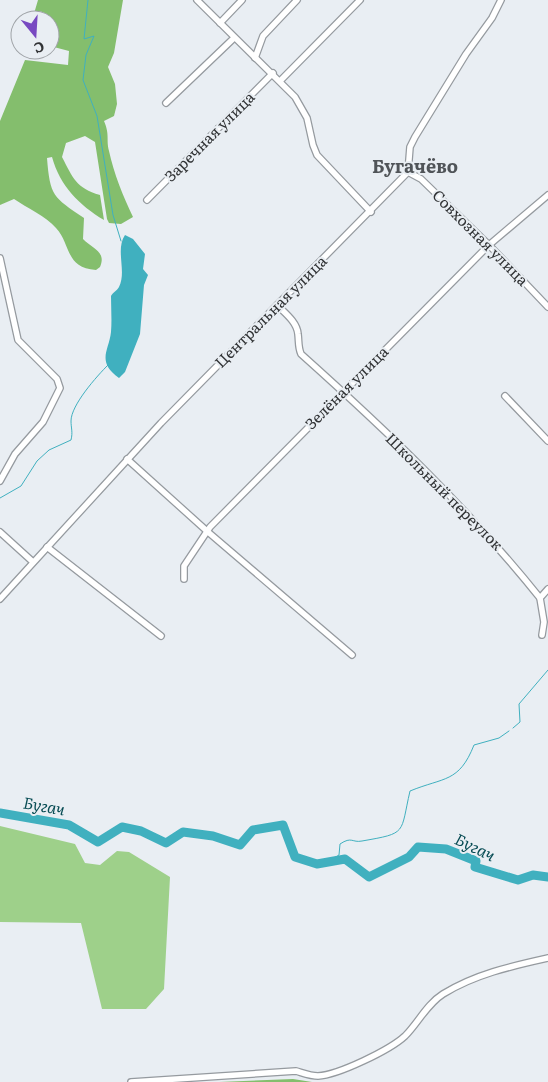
<svg xmlns="http://www.w3.org/2000/svg" width="548" height="1082" font-family="Literata,serif">
  <style>
    .green { fill: #9ed08a }
    .forest { fill: #84be6d }
    .water { fill: #40b0bf }
    .lines { fill: none; stroke-linecap: round; stroke-linejoin: round }
    .stream { stroke: #40b0bf; stroke-width: 1 }
    .river { stroke: #40b0bf; stroke-width: 9 }
    .minor-casing { stroke: #959a9f; stroke-width: 8 }
    .minor { stroke: #fff; stroke-width: 5.5 }
    .labels { text-anchor: middle; stroke-width: 4; stroke-linejoin: round; paint-order: stroke }
    .street-label { font-size: 15px; fill: #313335; stroke: #e9eef3 }
    .water-label { font-size: 16px; font-style: italic; fill: #084c54; stroke: #e9eef3 }
    .quarter-label { font-size: 18px; font-weight: bold; fill: #505458; stroke: #e9eef3 }
  </style>
  <rect width="100%" height="100%" fill="#e9eef3"/>
  <!-- green -->
  <path class="green" d="M 0,826 L 75,844 L 85,863 L 100,865 L 117,851 L 129,852 L 170,877 L 164,989 L 146,1009 L 102,1009 L 81,923 L 0,922 Z"/>
  <!-- forest -->
  <g class="forest">
    <path d="M 38,0 L 123,0 L 114,53 L 108,67 L 115,84 L 117,104 L 114,116 L 104,121 C 110,135 106,139 109,151 C 114,174 123,196 133,217 L 121,224 L 109,223 L 107,219 L 95,142 L 85,136 L 66,143 L 62,157 C 73,178 76,188 100,195 L 104,220 C 79,205 60,186 52,157 L 47,158 C 50,196 53,197 84,218 L 83,239 C 91,248 107,251 100,267 L 96,270 C 65,268 71,244 56,228 C 46,216 27,208 14,199 L 0,205 L 0,121 L 25,60 L 68,65 L 69,51 L 50,46 L 52,23 L 50,20 L 33,17 Z"/>
    <path d="M 293,1079 L 312,1082 L 219,1082 Z"/>
  </g>
  <!-- water -->
  <path class="water" d="M 125,235 L 133,239 L 145,254 L 143,269 L 148,275 L 144,285 L 140,334 L 125,372 L 119,378 C 96,361 109,351 111,332 C 112,320 111,308 111,296 C 113,292 117,291 119,287 C 127,271 115,250 125,235 Z"/>
  <g class="lines">
    <!-- stream -->
    <g class="stream">
      <path d="M 88,0 L 84,39 L 94,36 L 86,55 L 83,80 L 97,116 L 113,215 L 121,241"/>
      <path d="M 0,498 L 21,486 L 37,461 L 49,450 L 71,440 C 73,432 71,428 71,421 C 71,405 97,376 108,365"/>
      <path d="M 513,728 L 520,722 L 519,704 L 548,670"/>
      <path d="M 331,860 L 339,855 L 340,844 C 352,836 352,843 362,841 C 408,833 400,834 410,791 C 444,777 459,783 474,745 L 499,738 L 509,731"/>
    </g>
    <!-- river -->
    <path class="river" d="M 0,813 L 69,825 L 98,842 L 122,827 L 141,831 L 166,843 L 183,832 L 213,836 L 240,845 L 253,830 L 283,825 L 295,857 L 317,864 L 345,859 L 369,877 L 409,857 L 418,847 L 446,849 L 476,861 L 475,867 L 518,880 L 533,875 L 548,877"/>
    <!-- minor casing -->
    <g class="minor-casing">
      <g id="minor">
        <path d="M 197,0 L 295,97 L 307,118 L 313,145 L 317,155 L 371,212"/>
        <path d="M 220,23 L 242,0"/>
        <path d="M 255,58 L 263,36 L 297,0"/>
        <path d="M 281,80 L 360,0"/>
        <path d="M 166,103 L 234,38"/>
        <path d="M 408,172 L 421,179 L 489,245 L 548,307"/>
        <path d="M 147,200 L 273,73"/>
        <path d="M 0,258 L 18,340 L 57,379 L 60,388 L 43,422 L 15,454 L 0,481"/>
        <path d="M 277,305 C 285,313 297,322 298,334 C 299,342 298,347 301,354 C 387,431 467,507 540,598"/>
        <path d="M 505,396 L 548,441"/>
        <path d="M 127,459 L 208,532 L 352,655"/>
        <path d="M 0,532 L 33,562"/>
        <path d="M 47,547 L 161,636"/>
        <path d="M 184,579 L 184,566 L 210,527 L 489,245 L 548,195"/>
        <path d="M 0,599 L 161,423 L 408,172 L 410,147 L 415,137 L 466,54 L 492,18 L 501,0"/>
        <path d="M 542,635 L 544,622 L 540,598 L 548,589"/>
        <path d="M 131,1082 L 296,1071 C 303,1073 311,1076 318,1076 C 338,1075 390,1050 405,1036 C 418,1023 427,1004 443,994 C 475,974 512,966 548,958"/>
      </g>
    </g>
    <!-- minor -->
    <use href="#minor" class="minor"/>
  </g>
  <g class="labels">
    <!-- street labels -->
    <g class="street-label">
      <text transform="translate(210 137) rotate(-45)" y="5">Заречная улица</text>
      <text transform="translate(480 238) rotate(45)" y="5">Совхозная улица</text>
      <text transform="translate(271 312) rotate(-45)" y="5">Центральная улица</text>
      <text transform="translate(347 388) rotate(-45)" y="5">Зелёная улица</text>
      <text transform="translate(444 492) rotate(45)" y="5">Школьный переулок</text>
    </g>
    <!-- water labels -->
    <g class="water-label">
      <text transform="translate(44 806) rotate(10)" y="6">Бугач</text>
      <text transform="translate(475 847) rotate(26)" y="6">Бугач</text>
    </g>
    <!-- quarter labels -->
    <g class="quarter-label">
      <text x="415" y="173">Бугачёво</text>
    </g>
  </g>
  <!-- north arrow -->
  <g transform="translate(35 35) rotate(162)"><circle r="24" fill="#e9eef3" stroke="#9fa3a7"/>
  <path d="M0-4L9 19L0 12L-9 19Z" fill="#7849c1"/>
  <text y="-8" font-size="14" font-weight="bold" text-anchor="middle" fill="#313335">С</text>
  </g>
</svg>
